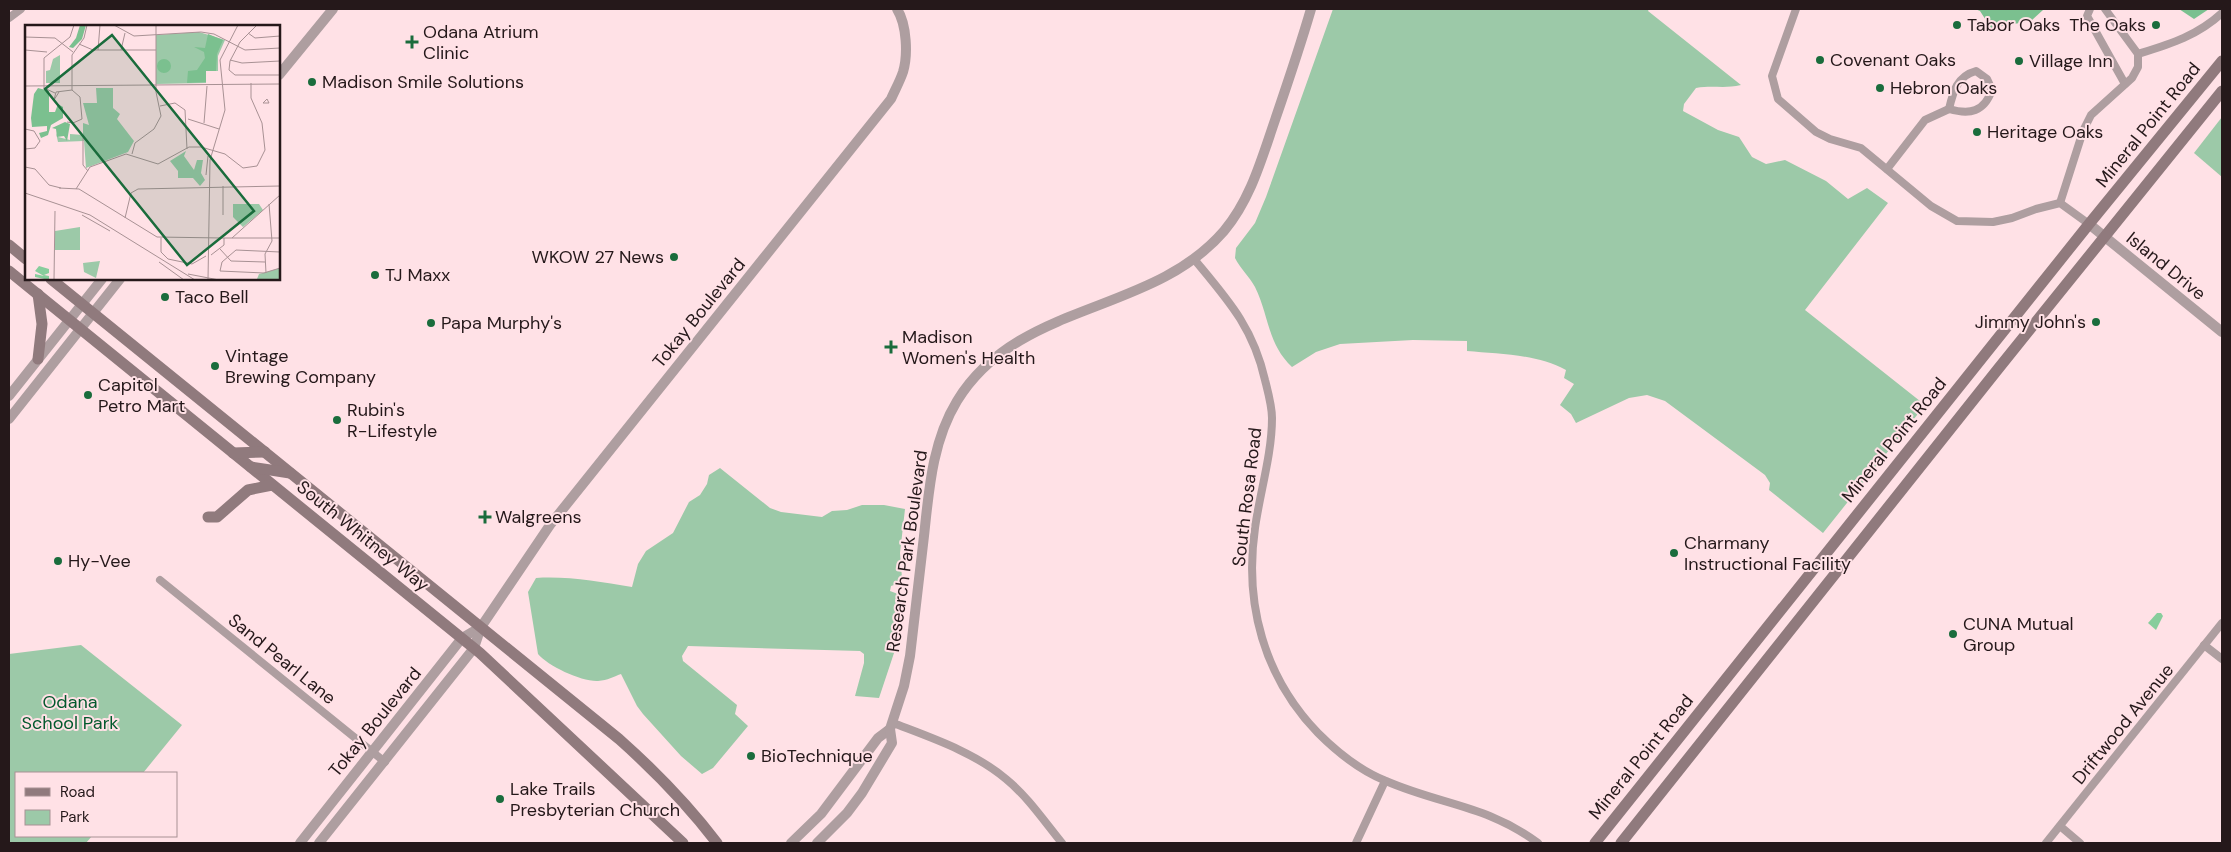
<svg xmlns="http://www.w3.org/2000/svg" width="2231" height="852" font-family="'DM Sans',sans-serif">
  <style>
    .green { fill: #9cc9a8 }
    .forest { fill: #7bc08f }
    .water { fill: #87cd9c }
    .lines { fill: none; stroke-linecap: round; stroke-linejoin: round }
    .minor { stroke: #ae9ea0; stroke-width: 8 }
    .tertiary { stroke: #ae9ea0; stroke-width: 10 }
    .secondary { stroke: #907a7d; stroke-width: 11 }
    .poi-dot { fill: #1a6c3c; stroke: #ffe1e6; stroke-width: 2 }
    .labels { text-anchor: middle; stroke-width: 4; stroke-linejoin: round; paint-order: stroke }
    .poi-label { font-size: 18px; fill: #25181a; stroke: #ffe1e6; text-anchor: start }
    .street-label { font-size: 18px; fill: #25181a; stroke: #ffe1e6 }
    .park-label { font-size: 18px; fill: #03592d; stroke: #ffe1e6 }
    .inset-road { fill: none; stroke: #a89194; stroke-width: 1 }
    .view { fill: #1a6c3c; fill-opacity: 0.15; stroke: #1a6c3c; stroke-width: 2.5 }
    .inset-edge { fill: none; stroke: #25181a; stroke-width: 2.5 }
  </style>
  <rect width="100%" height="100%" fill="#ffe1e6"/>
  <!-- green -->
  <g class="green">
    <path d="M 1333,9 L 1649,9 L 1648,11 L 1741,85 C 1724,89 1713,85 1696,88 L 1684,104 L 1683,111 L 1718,130 L 1739,137 L 1752,157 L 1766,164 L 1785,160 L 1826,181 L 1848,199 L 1867,188 L 1888,203 L 1805,310 L 1925,405 L 1823,533 L 1769,490 L 1770,483 L 1765,475 L 1665,401 L 1647,395 L 1629,398 L 1576,423 L 1571,414 L 1560,405 L 1574,384 L 1564,378 L 1566,370 C 1537,354 1499,354 1467,351 L 1467,341 L 1413,340 L 1340,344 L 1316,352 L 1292,367 C 1267,343 1269,315 1255,287 C 1249,276 1240,268 1235,258 L 1236,248 L 1255,223 L 1266,197 Z"/>
    <path d="M 2222,117 L 2222,177 L 2194,153 Z"/>
    <path d="M 720,468 L 770,508 L 781,512 L 822,517 L 832,511 L 847,510 L 862,505 L 884,505 L 905,509 L 900,553 L 902,578 L 897,584 L 891,586 L 890,591 L 898,594 L 901,600 L 895,650 L 879,698 L 855,696 L 864,663 L 864,654 L 860,651 L 688,646 L 682,656 L 683,661 L 737,705 L 735,714 L 748,726 L 713,768 L 702,774 L 681,756 L 643,714 L 637,706 L 621,674 C 613,677 608,680 598,681 C 582,682 548,666 538,654 L 528,592 L 536,578 C 569,576 599,582 632,587 L 638,564 L 646,551 L 673,533 L 689,502 L 700,495 L 707,484 L 709,475 Z"/>
    <path d="M 81,645 L 182,725 L 143,773 L 16,773 L 16,836 L 92,836 L 86,843 L 9,843 L 9,654 Z"/>
  </g>
  <!-- forest -->
  <g class="forest">
    <path d="M 1975,9 L 2041,9 L 2043,10 L 2031,21 L 1991,28 L 1980,11 Z"/>
    <path d="M 2179,9 L 2209,9 L 2194,19 Z"/>
  </g>
  <!-- water -->
  <path class="water" d="M 2157,613 L 2161,613 L 2163,616 L 2156,630 L 2148,623 Z"/>
  <g class="lines">
    <!-- minor -->
    <g class="minor">
      <path d="M 1796,9 L 1772,76 L 1778,99 L 1816,132 L 1830,139 L 1861,148 L 1931,206 L 1957,221 L 1993,222 L 2012,218 L 2036,209 L 2060,203 L 2089,224"/>
      <path d="M 2090,9 L 2087,16 L 2125,84"/>
      <path d="M 9,18 L 21,9"/>
      <path d="M 2138,54 C 2170,44 2197,36 2222,13"/>
      <path d="M 1976,71 L 1987,79 L 1992,90 C 1984,112 1970,115 1949,109 C 1953,92 1957,76 1976,71 Z"/>
      <path d="M 1887,169 L 1925,120 L 1949,109"/>
      <path d="M 2060,203 L 2083,131 L 2091,115 L 2132,78 L 2138,67 L 2138,54 L 2105,9"/>
      <path d="M 1194,259 C 1228,300 1253,327 1265,380 C 1268,392 1272,406 1272,418 C 1272,454 1260,492 1255,528 C 1244,604 1264,677 1318,733 C 1337,752 1361,771 1386,781 C 1441,805 1487,805 1538,843"/>
      <path d="M 160,580 L 385,762"/>
      <path d="M 2204,645 L 2222,659"/>
      <path d="M 893,723 C 932,738 974,752 1006,779 C 1028,797 1044,821 1062,843"/>
      <path d="M 2060,826 L 2080,843"/>
      <path d="M 1356,843 L 1385,781"/>
      <path d="M 2046,843 L 2222,623"/>
    </g>
    <!-- tertiary -->
    <g class="tertiary">
      <path d="M 279,75 L 333,9"/>
      <path d="M 2089,224 L 2222,332"/>
      <path d="M 9,396 L 102,279"/>
      <path d="M 9,419 L 120,279"/>
      <path d="M 300,843 L 462,638 L 481,627"/>
      <path d="M 319,843 L 474,648 L 481,627 L 550,525 L 891,99 C 895,90 900,81 903,72 C 908,55 907,25 897,9"/>
      <path d="M 791,843 L 821,814 L 878,738 L 890,729"/>
      <path d="M 817,843 L 847,813 L 862,793 L 892,743 L 890,729 L 904,686 L 910,656 C 915,616 919,576 924,536 C 929,490 932,442 957,401 C 1019,300 1151,316 1224,231 C 1250,200 1261,161 1274,123 C 1287,85 1300,47 1311,9"/>
    </g>
    <!-- secondary -->
    <g class="secondary">
      <path d="M 9,245 L 26,259"/>
      <path d="M 9,271 L 480,653 L 683,843"/>
      <path d="M 51,279 L 619,739 C 655,771 688,805 717,843"/>
      <path d="M 38,359 L 42,324 L 38,294"/>
      <path d="M 233,453 L 265,452"/>
      <path d="M 251,467 L 290,473"/>
      <path d="M 208,517 L 217,517 L 248,490 L 272,485"/>
      <path d="M 1595,843 L 2089,224 L 2222,61"/>
      <path d="M 1621,843 L 1998,369 L 2222,91"/>
    </g>
  </g>
  <!-- markers -->
  <g class="poi-dot">
    <circle cx="1957" cy="25" r="5"/>
    <circle cx="2156" cy="25" r="5"/>
    <path d="M409.5 34.5h5v5h5v5h-5v5h-5v-5h-5v-5h5z"/>
    <circle cx="1820" cy="60" r="5"/>
    <circle cx="2019" cy="61" r="5"/>
    <circle cx="312" cy="82" r="5"/>
    <circle cx="1880" cy="88" r="5"/>
    <circle cx="1977" cy="132" r="5"/>
    <circle cx="674" cy="257" r="5"/>
    <circle cx="375" cy="275" r="5"/>
    <circle cx="165" cy="297" r="5"/>
    <circle cx="2096" cy="322" r="5"/>
    <circle cx="431" cy="323" r="5"/>
    <path d="M888.5 339.5h5v5h5v5h-5v5h-5v-5h-5v-5h5z"/>
    <circle cx="215" cy="366" r="5"/>
    <circle cx="88" cy="395" r="5"/>
    <circle cx="337" cy="420" r="5"/>
    <path d="M482.5 509.5h5v5h5v5h-5v5h-5v-5h-5v-5h5z"/>
    <circle cx="1674" cy="553" r="5"/>
    <circle cx="58" cy="561" r="5"/>
    <circle cx="1953" cy="634" r="5"/>
    <circle cx="751" cy="756" r="5"/>
    <circle cx="500" cy="799" r="5"/>
  </g>
  <g class="labels">
    <!-- poi labels -->
    <g class="poi-label">
      <text x="1967" y="31">Tabor Oaks</text>
      <text x="2146" y="31" text-anchor="end">The Oaks</text>
      <text x="423" y="38">Odana Atrium<tspan x="423" dy="21">Clinic</tspan></text>
      <text x="1830" y="66">Covenant Oaks</text>
      <text x="2029" y="67">Village Inn</text>
      <text x="322" y="88">Madison Smile Solutions</text>
      <text x="1890" y="94">Hebron Oaks</text>
      <text x="1987" y="138">Heritage Oaks</text>
      <text x="664" y="263" text-anchor="end">WKOW 27 News</text>
      <text x="385" y="281">TJ Maxx</text>
      <text x="175" y="303">Taco Bell</text>
      <text x="2086" y="328" text-anchor="end">Jimmy John's</text>
      <text x="441" y="329">Papa Murphy's</text>
      <text x="902" y="343">Madison<tspan x="902" dy="21">Women's Health</tspan></text>
      <text x="225" y="362">Vintage<tspan x="225" dy="21">Brewing Company</tspan></text>
      <text x="98" y="391">Capitol<tspan x="98" dy="21">Petro Mart</tspan></text>
      <text x="347" y="416">Rubin's<tspan x="347" dy="21">R-Lifestyle</tspan></text>
      <text x="495" y="523">Walgreens</text>
      <text x="1684" y="549">Charmany<tspan x="1684" dy="21">Instructional Facility</tspan></text>
      <text x="68" y="567">Hy-Vee</text>
      <text x="1963" y="630">CUNA Mutual<tspan x="1963" dy="21">Group</tspan></text>
      <text x="761" y="762">BioTechnique</text>
      <text x="510" y="795">Lake Trails<tspan x="510" dy="21">Presbyterian Church</tspan></text>
    </g>
    <!-- street labels -->
    <g class="street-label">
      <text transform="translate(2148 125) rotate(-51)" y="6">Mineral Point Road</text>
      <text transform="translate(2166 266) rotate(39)" y="6">Island Drive</text>
      <text transform="translate(699 313) rotate(-51)" y="6">Tokay Boulevard</text>
      <text transform="translate(1894 440) rotate(-51)" y="6">Mineral Point Road</text>
      <text transform="translate(1247 497) rotate(-83)" y="6">South Rosa Road</text>
      <text transform="translate(363 536) rotate(39)" y="6">South Whitney Way</text>
      <text transform="translate(907 551) rotate(-82)" y="6">Research Park Boulevard</text>
      <text transform="translate(282 659) rotate(39)" y="6">Sand Pearl Lane</text>
      <text transform="translate(375 722) rotate(-51)" y="6">Tokay Boulevard</text>
      <text transform="translate(2123 724) rotate(-51)" y="6">Driftwood Avenue</text>
      <text transform="translate(1641 757) rotate(-51)" y="6">Mineral Point Road</text>
    </g>
    <!-- park labels -->
    <g class="park-label">
      <text x="70" y="708">Odana<tspan x="70" dy="21">School Park</tspan></text>
    </g>
  </g>
  <!-- overview -->
  <g transform="translate(25 25)">
    <rect width="255" height="255" fill="#ffe1e6"/>
    <path d="M 174,7 L 200,15 L 193,31 L 193,46 L 181,46 L 181,58 L 131,59 L 131,10 ZM 35,30 L 35,58 L 21,58 L 21,46 L 25,45 L 28,34 ZM 71,63 L 88,63 L 88,83 L 95,89 L 92,94 L 109,116 L 103,127 L 61,143 L 59,116 L 33,117 L 31,108 L 33,112 L 45,115 L 45,109 L 58,110 L 58,98 L 64,100 L 58,78 L 72,78 ZM 161,126 L 159,131 L 169,145 L 172,135 L 178,135 L 176,148 L 180,155 L 175,161 L 168,153 L 153,153 L 153,146 L 145,136 ZM 208,179 L 234,179 L 238,185 L 218,202 L 208,192 ZM 55,202 L 55,225 L 30,225 L 30,206 ZM 75,236 L 71,253 L 59,247 L 58,238 ZM 255,243 L 255,255 L 196,254 L 232,254 L 234,249 Z" fill="#9cc9a8"/>
    <path d="M 55,0 L 61,0 L 57,14 L 48,23 L 44,22 L 51,13 ZM 183,9 L 198,15 L 192,29 L 191,46 L 181,46 L 181,57 L 162,58 L 163,46 L 172,45 L 180,33 L 179,27 L 169,22 L 180,23 ZM132 41a7 7 0 1 1 14 0a7 7 0 1 1-14 0ZM 13,63 L 24,66 L 24,87 L 30,87 L 33,79 L 38,82 L 38,93 L 26,100 L 23,110 L 16,113 L 14,108 L 22,106 L 22,101 L 7,102 L 6,93 L 9,69 ZM 40,97 L 45,99 L 42,116 L 39,111 L 32,112 L 31,104 L 27,103 Z" fill="#7bc08f"/>
    <path d="M 14,241 L 24,244 L 24,248 L 19,250 L 24,251 L 24,255 L 10,252 L 10,249 L 19,251 L 10,246 Z" fill="#87cd9c"/>
    <path class="inset-road" d="M 89,0 L 109,11 L 176,7 L 189,9 L 220,25 L 255,23M 232,0 L 215,17 L 205,36 L 204,45 L 210,50 L 255,50M 223,8 L 230,13 L 255,11M 0,12 L 30,13 L 48,27M 54,19 L 68,25 L 131,25M 0,25 L 22,27M 73,25 L 75,0M 96,25 L 100,8M 205,35 L 217,38 L 255,36M 0,61 L 255,59M 34,67 L 29,75 L 31,67 L 47,65M 30,68 L 19,63 L 19,33 L 45,12 L 49,0M 242,74 L 244,78 L 238,78 ZM 135,81 L 150,78 L 160,85 L 162,124M 163,94 L 194,104M 42,97 L 48,98 L 57,94 L 55,72 L 47,65 L 47,30 L 59,13 L 62,0M 179,98 L 182,61M 0,104 L 9,106 L 15,116 L 10,123 L 0,124M 58,113 L 58,140 L 63,146M 107,129 L 110,118 L 129,104 L 136,91 L 131,67 L 131,0M 0,142 L 10,144 L 24,160 L 36,163M 181,150 L 183,131M 198,161 L 198,190M 34,163 L 54,164 L 132,212 L 197,213M 51,164 L 65,142 L 101,129 L 133,139 L 164,122 L 176,122 L 200,129 L 218,143 L 232,141 L 240,125 L 237,98 L 226,73 L 226,58M 0,168 L 65,190 L 170,255M 57,190 L 85,206M 100,193 L 106,168 L 113,164 L 255,161M 136,213 L 136,227 L 143,234 L 167,239 L 181,231M 197,213 L 255,213M 207,213 L 255,170M 195,224 L 206,236 L 240,237M 255,227 L 211,225 L 197,237 L 195,246 L 239,248 L 255,243M 186,230 L 199,220 L 199,213M 134,237 L 159,255M 241,248 L 240,229 L 247,216 L 244,179M 163,249 L 194,255M 29,255 L 30,186M 183,255 L 185,135 L 200,85 L 195,35 L 213,0"/>
    <path class="view" d="M 87,10 L 229,186 L 162,240 L 20,64 Z"/>
    <rect width="255" height="255" class="inset-edge"/>
  </g>
  <!-- border -->
  <rect width="2231" height="852" fill="none" stroke="#25181a" stroke-width="20"/>
  <!-- legend -->
  <rect x="15" y="772" width="162" height="65" fill="#ffe1e6" stroke="#a89194"/>
  <rect x="25" y="788" width="25" height="8" fill="#907a7d" stroke="#a89194"/>
  <text x="60" y="797" font-size="15" fill="#25181a">Road</text>
  <rect x="25" y="810" width="25" height="15" fill="#9cc9a8" stroke="#a89194"/>
  <text x="60" y="822" font-size="15" fill="#25181a">Park</text>
</svg>
